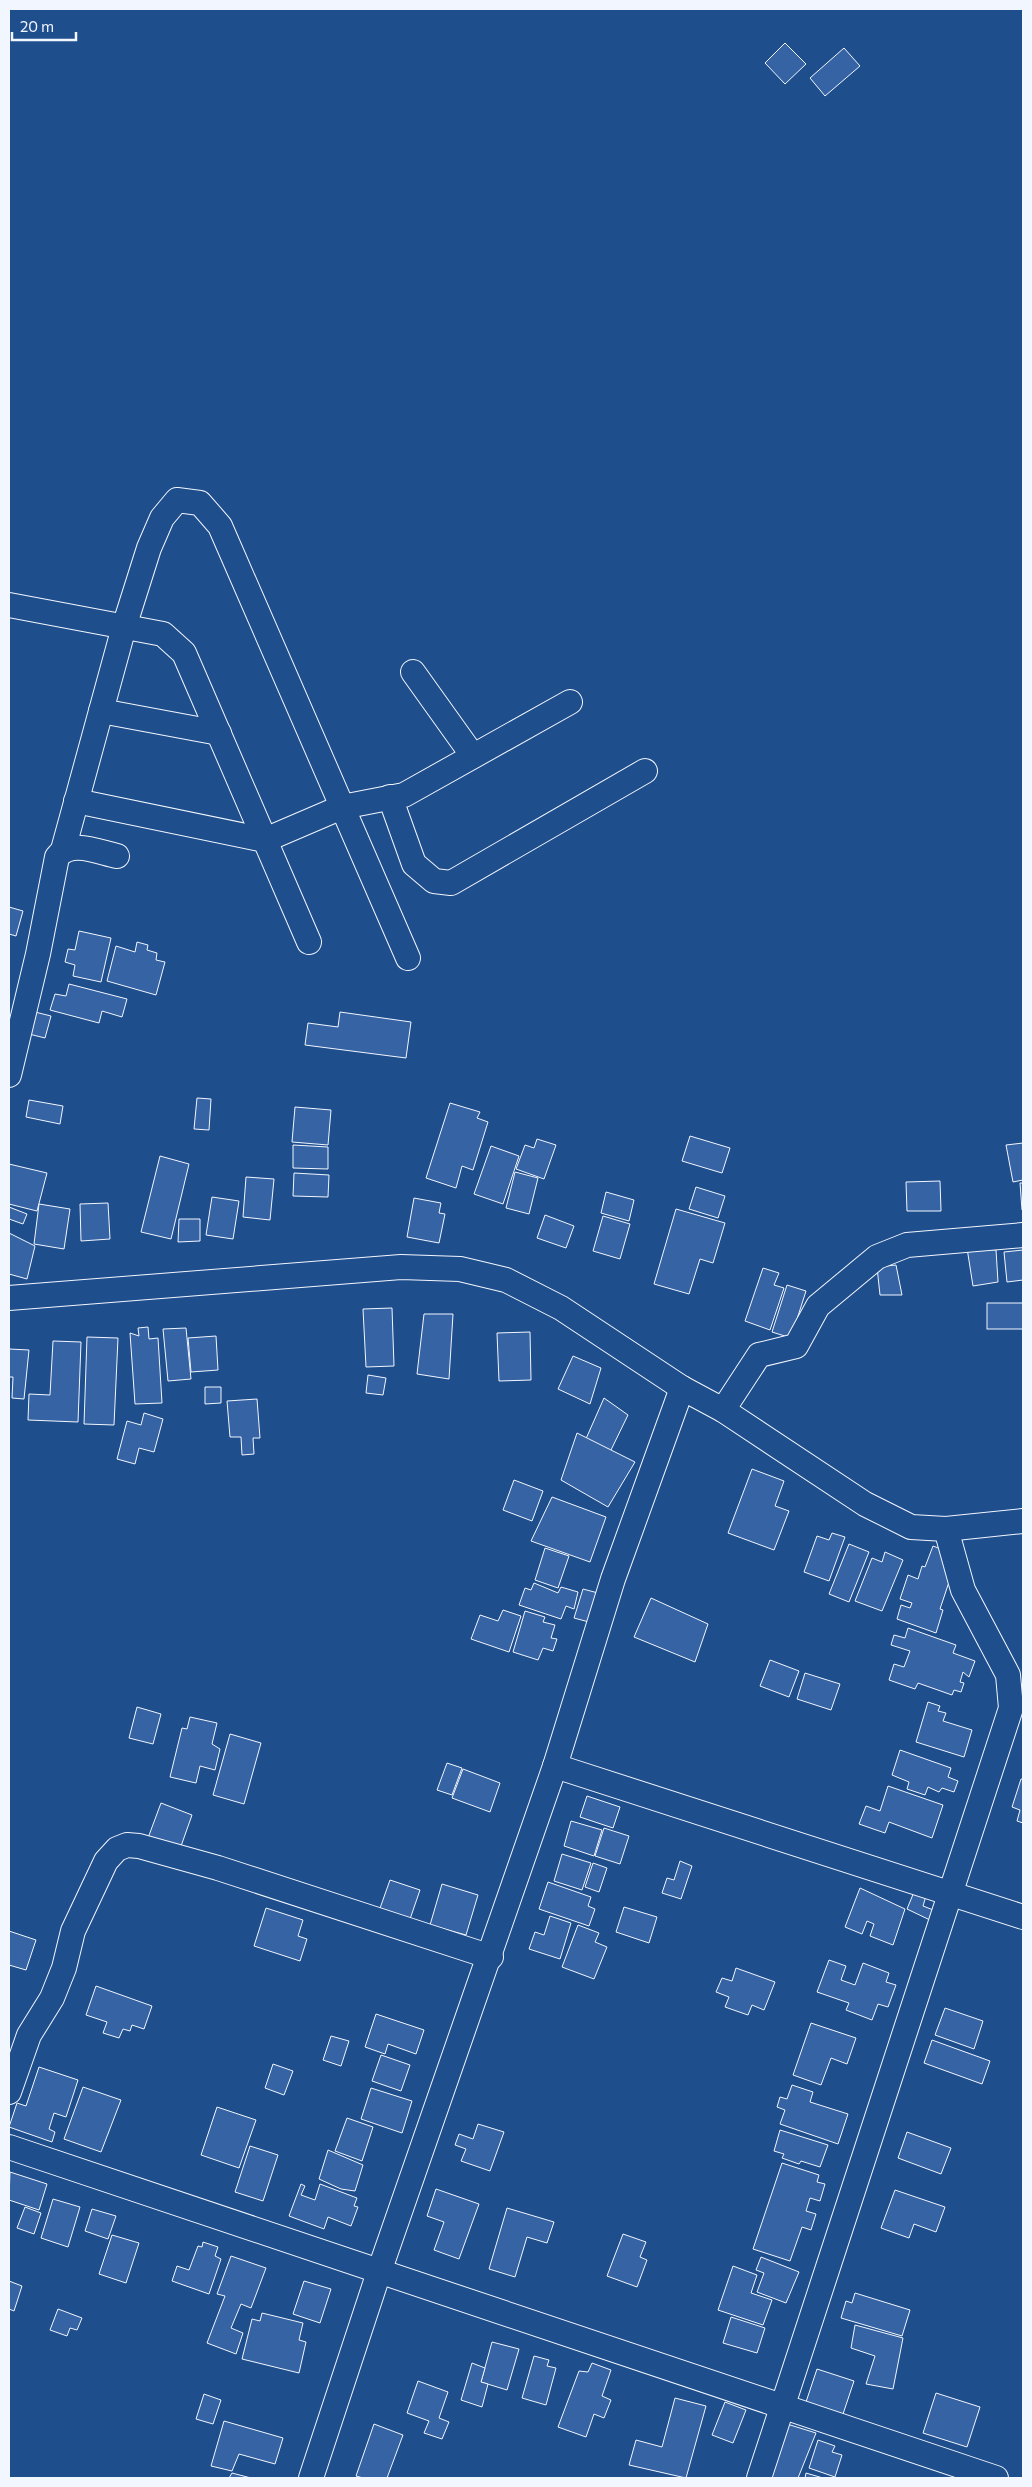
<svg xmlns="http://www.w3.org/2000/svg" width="1032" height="2487" font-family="Commissioner,sans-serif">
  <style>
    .building { fill: #3563a3; stroke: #f2f6ff }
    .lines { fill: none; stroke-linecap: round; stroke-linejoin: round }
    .minor-casing { stroke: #f2f6ff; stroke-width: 26 }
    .minor { stroke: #1f4e8c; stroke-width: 24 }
  </style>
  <rect width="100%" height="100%" fill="#1f4e8c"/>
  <!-- building -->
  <g class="building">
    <path d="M 785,43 L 806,64 L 785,84 L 765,63 Z"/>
    <path d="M 844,48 L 860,66 L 825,96 L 810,78 Z"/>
    <path d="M 9,907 L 23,911 L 16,936 L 9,934 Z"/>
    <path d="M 79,931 L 111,938 L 101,982 L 73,976 L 75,965 L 65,962 L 68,949 L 75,950 Z"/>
    <path d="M 137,942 L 148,945 L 147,950 L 157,953 L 156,960 L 165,962 L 156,995 L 107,981 L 116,946 L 135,952 Z"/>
    <path d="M 69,984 L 127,999 L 122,1017 L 102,1011 L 99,1023 L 50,1010 L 55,994 L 66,996 Z"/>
    <path d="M 35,1012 L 51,1016 L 45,1038 L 29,1034 Z"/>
    <path d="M 340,1012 L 411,1022 L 406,1058 L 305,1045 L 308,1023 L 338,1027 Z"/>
    <path d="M 197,1098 L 211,1099 L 209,1130 L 194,1129 Z"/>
    <path d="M 29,1100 L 63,1106 L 60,1124 L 26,1117 Z"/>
    <path d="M 450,1103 L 480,1112 L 477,1118 L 488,1122 L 473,1170 L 462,1166 L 456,1188 L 426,1178 Z"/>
    <path d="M 295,1107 L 331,1110 L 328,1145 L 292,1142 Z"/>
    <path d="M 690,1136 L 730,1148 L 722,1173 L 682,1161 Z"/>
    <path d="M 537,1139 L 556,1145 L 544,1179 L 516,1169 L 525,1145 L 534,1148 Z"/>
    <path d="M 1023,1143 L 1023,1180 L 1013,1182 L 1006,1145 Z"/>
    <path d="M 293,1145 L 328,1147 L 328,1169 L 293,1168 Z"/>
    <path d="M 491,1146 L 519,1156 L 503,1204 L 474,1194 Z"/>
    <path d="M 160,1156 L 189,1164 L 171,1239 L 141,1232 Z"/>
    <path d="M 9,1164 L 47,1173 L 37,1211 L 9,1204 Z"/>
    <path d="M 515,1172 L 538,1178 L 529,1214 L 506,1208 Z"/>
    <path d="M 294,1173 L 329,1175 L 328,1197 L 293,1196 Z"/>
    <path d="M 246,1177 L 274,1179 L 270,1220 L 243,1217 Z"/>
    <path d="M 940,1181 L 941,1211 L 907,1211 L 906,1182 Z"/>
    <path d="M 1020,1183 L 1023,1183 L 1023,1210 L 1022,1210 Z"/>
    <path d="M 696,1187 L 725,1196 L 718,1218 L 689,1209 Z"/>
    <path d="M 606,1192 L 634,1200 L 629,1221 L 601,1213 Z"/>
    <path d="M 212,1197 L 239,1201 L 233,1239 L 206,1235 Z"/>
    <path d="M 414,1198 L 441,1203 L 439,1213 L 445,1214 L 439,1243 L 407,1237 Z"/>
    <path d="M 108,1203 L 110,1239 L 81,1241 L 80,1204 Z"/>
    <path d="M 39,1204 L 70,1209 L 64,1249 L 34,1244 Z"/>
    <path d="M 9,1207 L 27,1214 L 23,1224 L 9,1219 Z"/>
    <path d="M 676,1209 L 725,1223 L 713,1263 L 700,1259 L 689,1294 L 654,1284 Z"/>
    <path d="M 545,1215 L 574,1226 L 566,1248 L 537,1238 Z"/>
    <path d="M 603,1216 L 630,1224 L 620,1259 L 593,1251 Z"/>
    <path d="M 179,1219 L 200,1219 L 200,1241 L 178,1242 Z"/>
    <path d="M 9,1233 L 35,1246 L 27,1279 L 9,1274 Z"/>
    <path d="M 967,1248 L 996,1250 L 998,1282 L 973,1286 Z"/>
    <path d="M 1023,1250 L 1023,1280 L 1007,1282 L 1004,1252 Z"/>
    <path d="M 896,1265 L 902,1295 L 880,1295 L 877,1267 Z"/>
    <path d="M 763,1268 L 779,1273 L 774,1285 L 784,1288 L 770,1330 L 745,1321 Z"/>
    <path d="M 787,1285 L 806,1291 L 791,1338 L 772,1332 Z"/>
    <rect x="987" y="1303" width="36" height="26"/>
    <path d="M 392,1308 L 394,1366 L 366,1367 L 363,1309 Z"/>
    <path d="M 424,1314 L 453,1314 L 449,1379 L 417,1374 Z"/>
    <path d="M 148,1327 L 149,1339 L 158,1338 L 162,1403 L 135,1404 L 130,1333 L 139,1336 L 138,1328 Z"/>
    <path d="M 186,1328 L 191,1379 L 168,1381 L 163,1329 Z"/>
    <path d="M 530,1332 L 531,1380 L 499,1381 L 497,1333 Z"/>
    <path d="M 216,1336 L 218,1370 L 191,1372 L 188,1338 Z"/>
    <path d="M 87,1337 L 118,1338 L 114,1425 L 84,1424 Z"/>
    <path d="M 53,1341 L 81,1342 L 78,1422 L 28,1420 L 29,1394 L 50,1395 Z"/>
    <path d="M 9,1349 L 29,1350 L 24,1399 L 12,1398 L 13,1377 L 9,1377 Z"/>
    <path d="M 573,1356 L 601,1368 L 590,1404 L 558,1389 Z"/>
    <path d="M 368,1375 L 386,1378 L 383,1395 L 366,1393 Z"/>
    <path d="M 205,1387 L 221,1387 L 221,1403 L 205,1404 Z"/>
    <path d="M 604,1398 L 628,1415 L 610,1452 L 585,1441 Z"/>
    <path d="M 257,1399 L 260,1438 L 253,1438 L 254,1454 L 242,1455 L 241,1437 L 230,1437 L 227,1401 Z"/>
    <path d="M 144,1413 L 163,1419 L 154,1452 L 139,1448 L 135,1464 L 117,1459 L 127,1421 L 141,1425 Z"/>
    <path d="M 577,1433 L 635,1462 L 608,1507 L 561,1480 Z"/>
    <path d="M 752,1469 L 784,1481 L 775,1506 L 789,1511 L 774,1550 L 728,1533 Z"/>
    <path d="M 514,1480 L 543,1491 L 532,1521 L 503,1510 Z"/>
    <path d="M 552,1497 L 606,1517 L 590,1562 L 531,1541 Z"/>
    <path d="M 832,1533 L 845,1537 L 829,1581 L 804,1572 L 817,1536 L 829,1540 Z"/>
    <path d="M 849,1544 L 869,1552 L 849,1602 L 829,1594 Z"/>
    <path d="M 933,1546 L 949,1552 L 951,1576 L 940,1609 L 943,1610 L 936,1633 L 897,1619 L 901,1605 L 910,1608 L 912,1603 L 900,1599 L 908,1575 L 918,1579 L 922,1566 L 925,1567 Z"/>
    <path d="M 545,1548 L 569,1556 L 558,1588 L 535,1580 Z"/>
    <path d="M 885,1552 L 903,1560 L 882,1611 L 855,1601 L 872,1558 L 882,1562 Z"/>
    <path d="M 534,1583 L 558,1593 L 561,1587 L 578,1592 L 574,1609 L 566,1606 L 561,1619 L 519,1605 L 525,1588 L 531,1590 Z"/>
    <path d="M 583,1589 L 598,1593 L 589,1622 L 574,1618 Z"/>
    <path d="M 651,1598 L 708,1624 L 695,1662 L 634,1637 Z"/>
    <path d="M 503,1610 L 521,1616 L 509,1652 L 471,1639 L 480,1615 L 498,1621 Z"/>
    <path d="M 525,1611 L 545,1617 L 543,1622 L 555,1625 L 551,1638 L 557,1639 L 553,1651 L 543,1648 L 538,1660 L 513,1652 Z"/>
    <path d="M 908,1628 L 956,1645 L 953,1653 L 975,1661 L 969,1677 L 963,1672 L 960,1682 L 964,1683 L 961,1692 L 954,1690 L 952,1695 L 918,1683 L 915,1689 L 889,1680 L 894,1664 L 904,1667 L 910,1651 L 891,1645 L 894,1635 L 905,1638 Z"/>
    <path d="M 770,1660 L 799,1671 L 789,1697 L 760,1686 Z"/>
    <path d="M 805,1673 L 840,1684 L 831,1710 L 797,1699 Z"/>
    <path d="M 928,1702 L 940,1706 L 938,1711 L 946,1713 L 943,1721 L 972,1730 L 964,1757 L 916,1742 Z"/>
    <path d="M 137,1707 L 161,1714 L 153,1744 L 129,1738 Z"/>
    <path d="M 190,1717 L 217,1723 L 212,1744 L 220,1749 L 215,1770 L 200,1766 L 196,1783 L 170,1777 L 182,1728 L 187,1729 Z"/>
    <path d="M 230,1734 L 261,1743 L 244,1804 L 213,1795 Z"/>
    <path d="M 900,1750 L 951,1768 L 948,1777 L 958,1781 L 954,1792 L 942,1788 L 939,1792 L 928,1787 L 925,1795 L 907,1789 L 909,1782 L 892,1775 Z"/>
    <path d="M 447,1763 L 462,1768 L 452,1795 L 437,1790 Z"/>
    <path d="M 463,1769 L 500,1783 L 490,1812 L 452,1798 Z"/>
    <path d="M 1021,1779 L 1023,1779 L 1023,1823 L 1017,1821 L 1020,1810 L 1012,1807 Z"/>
    <path d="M 888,1786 L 943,1805 L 932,1838 L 889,1822 L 885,1833 L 859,1824 L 866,1806 L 880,1811 Z"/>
    <path d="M 587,1796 L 620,1807 L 613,1828 L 580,1817 Z"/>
    <path d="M 161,1803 L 192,1815 L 180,1849 L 148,1838 Z"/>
    <path d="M 571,1821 L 602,1830 L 594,1856 L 564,1846 Z"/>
    <path d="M 604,1828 L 629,1836 L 620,1864 L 595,1856 Z"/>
    <path d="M 562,1854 L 591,1863 L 582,1890 L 554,1881 Z"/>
    <path d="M 680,1861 L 692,1866 L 681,1899 L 662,1893 L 667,1878 L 674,1880 Z"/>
    <path d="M 593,1863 L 607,1868 L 599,1892 L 585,1887 Z"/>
    <path d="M 390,1880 L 420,1890 L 409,1922 L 379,1911 Z"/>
    <path d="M 548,1882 L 591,1897 L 588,1906 L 595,1909 L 589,1926 L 539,1909 Z"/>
    <path d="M 442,1884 L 478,1895 L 466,1935 L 430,1925 Z"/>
    <path d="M 860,1888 L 905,1909 L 893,1945 L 870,1936 L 874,1924 L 867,1921 L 862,1934 L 845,1927 Z"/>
    <path d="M 914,1892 L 926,1896 L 923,1906 L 936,1911 L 932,1921 L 907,1909 Z"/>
    <path d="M 624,1907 L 657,1917 L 649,1943 L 616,1932 Z"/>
    <path d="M 266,1908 L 303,1920 L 298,1936 L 307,1939 L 300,1961 L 254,1946 Z"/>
    <path d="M 550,1916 L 571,1923 L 560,1959 L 529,1949 L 535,1932 L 544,1935 Z"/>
    <path d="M 578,1925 L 599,1933 L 595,1942 L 607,1947 L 594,1979 L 562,1967 Z"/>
    <path d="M 9,1931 L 36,1940 L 26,1970 L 9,1965 Z"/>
    <path d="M 829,1960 L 846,1966 L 841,1980 L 855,1985 L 863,1963 L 889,1973 L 886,1982 L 896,1985 L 888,2007 L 878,2004 L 872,2020 L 846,2010 L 849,2003 L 817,1992 Z"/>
    <path d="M 736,1968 L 775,1982 L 764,2010 L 752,2005 L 748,2015 L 725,2007 L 729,1997 L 716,1992 L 722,1978 L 732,1981 Z"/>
    <path d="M 96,1986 L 152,2006 L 144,2029 L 132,2025 L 130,2031 L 123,2029 L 119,2038 L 103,2033 L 107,2022 L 86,2015 Z"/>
    <path d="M 945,2008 L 983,2021 L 974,2049 L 935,2035 Z"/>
    <path d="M 376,2014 L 424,2030 L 416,2054 L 388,2044 L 385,2054 L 365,2047 Z"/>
    <path d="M 811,2023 L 856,2038 L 847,2064 L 831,2058 L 821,2085 L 793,2075 Z"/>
    <path d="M 331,2036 L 349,2041 L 341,2066 L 323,2060 Z"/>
    <path d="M 932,2040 L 990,2061 L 982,2084 L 924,2063 Z"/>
    <path d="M 381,2055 L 410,2065 L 401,2091 L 372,2081 Z"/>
    <path d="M 273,2064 L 293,2071 L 284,2095 L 265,2088 Z"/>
    <path d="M 39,2067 L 78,2080 L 66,2117 L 54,2113 L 49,2129 L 55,2132 L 52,2142 L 9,2127 L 17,2103 L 26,2106 Z"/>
    <path d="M 792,2085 L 813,2092 L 810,2102 L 848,2114 L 838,2144 L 780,2124 L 785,2110 L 777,2107 L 780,2097 L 787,2099 Z"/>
    <path d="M 83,2087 L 121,2100 L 101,2152 L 64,2139 Z"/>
    <path d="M 371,2088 L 412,2101 L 402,2133 L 361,2119 Z"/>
    <path d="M 217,2107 L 256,2120 L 239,2168 L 201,2155 Z"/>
    <path d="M 347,2118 L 373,2127 L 362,2161 L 335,2151 Z"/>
    <path d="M 478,2124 L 504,2132 L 490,2171 L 461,2161 L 466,2149 L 455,2145 L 459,2134 L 473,2139 Z"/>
    <path d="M 780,2130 L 828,2145 L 820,2167 L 801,2161 L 799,2164 L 782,2158 L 784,2154 L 774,2151 Z"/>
    <path d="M 907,2132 L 951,2148 L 941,2174 L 898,2158 Z"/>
    <path d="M 250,2146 L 278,2155 L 263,2201 L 235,2192 Z"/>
    <path d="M 328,2150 L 363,2165 L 355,2191 L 341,2189 L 319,2179 Z"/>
    <path d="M 782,2163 L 819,2175 L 817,2182 L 825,2184 L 820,2201 L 810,2198 L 806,2211 L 816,2214 L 811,2230 L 802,2227 L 790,2261 L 753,2249 Z"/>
    <path d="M 10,2172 L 47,2184 L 39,2210 L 9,2200 Z"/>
    <path d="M 301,2184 L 305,2186 L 301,2195 L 315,2200 L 320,2184 L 357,2198 L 354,2206 L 358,2207 L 351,2226 L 328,2217 L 324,2229 L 289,2216 Z"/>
    <path d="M 436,2189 L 479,2204 L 459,2259 L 434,2250 L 444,2222 L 427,2216 Z"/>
    <path d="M 895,2190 L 945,2207 L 936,2232 L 914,2224 L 909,2238 L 881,2228 Z"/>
    <path d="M 53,2199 L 80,2207 L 68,2247 L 41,2238 Z"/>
    <path d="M 25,2207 L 41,2213 L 34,2234 L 17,2228 Z"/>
    <path d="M 507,2208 L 554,2222 L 547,2243 L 527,2237 L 515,2277 L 489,2269 Z"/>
    <path d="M 92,2209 L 116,2216 L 108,2239 L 85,2231 Z"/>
    <path d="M 623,2234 L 646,2242 L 640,2257 L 647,2260 L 637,2287 L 607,2276 Z"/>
    <path d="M 112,2235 L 139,2243 L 126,2283 L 99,2274 Z"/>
    <path d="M 203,2242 L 218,2247 L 215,2256 L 221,2259 L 209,2294 L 172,2281 L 177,2266 L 189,2270 L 198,2246 L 202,2247 Z"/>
    <path d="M 231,2256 L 266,2268 L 251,2308 L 241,2304 L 231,2328 L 243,2333 L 236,2354 L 207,2343 L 225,2296 L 217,2294 Z"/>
    <path d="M 761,2257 L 799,2272 L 786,2303 L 757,2292 L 764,2273 L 756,2270 Z"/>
    <path d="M 733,2266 L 757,2275 L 751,2293 L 772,2300 L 763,2325 L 718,2310 Z"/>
    <path d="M 9,2281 L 22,2286 L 14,2311 L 9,2309 Z"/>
    <path d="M 304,2281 L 331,2289 L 320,2323 L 293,2314 Z"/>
    <path d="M 855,2293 L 910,2310 L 902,2336 L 841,2318 L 846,2301 L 852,2303 Z"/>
    <path d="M 58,2309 L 82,2318 L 77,2330 L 70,2328 L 67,2336 L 50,2330 Z"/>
    <path d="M 262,2313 L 303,2323 L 299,2340 L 306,2342 L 299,2373 L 242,2359 L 252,2319 L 260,2321 Z"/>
    <path d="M 731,2317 L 765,2328 L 757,2353 L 723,2343 Z"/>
    <path d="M 855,2325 L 903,2338 L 893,2389 L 866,2384 L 875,2356 L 851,2348 Z"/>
    <path d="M 492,2342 L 519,2349 L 507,2390 L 481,2382 Z"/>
    <path d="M 534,2356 L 549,2360 L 547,2366 L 556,2368 L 546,2405 L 522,2398 Z"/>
    <path d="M 472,2363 L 485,2368 L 481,2382 L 488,2384 L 482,2407 L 461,2400 Z"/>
    <path d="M 592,2363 L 611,2370 L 602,2396 L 611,2400 L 604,2418 L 594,2414 L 586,2437 L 558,2427 L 579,2371 L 588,2372 Z"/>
    <path d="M 817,2369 L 854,2381 L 843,2414 L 806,2402 Z"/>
    <path d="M 418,2381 L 448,2392 L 439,2418 L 449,2422 L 442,2439 L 424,2433 L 429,2421 L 407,2413 Z"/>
    <path d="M 936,2393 L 980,2407 L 967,2447 L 923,2433 Z"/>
    <path d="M 204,2394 L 221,2400 L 213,2424 L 196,2419 Z"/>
    <path d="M 675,2398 L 706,2406 L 686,2478 L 629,2465 L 636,2440 L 662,2447 Z"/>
    <path d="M 725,2402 L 746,2410 L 733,2443 L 712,2435 Z"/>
    <path d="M 224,2421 L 283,2438 L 275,2464 L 239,2454 L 232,2471 L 211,2466 Z"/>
    <path d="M 374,2424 L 403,2435 L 387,2478 L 363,2478 L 356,2476 Z"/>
    <path d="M 787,2424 L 816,2433 L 798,2478 L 767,2478 Z"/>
    <path d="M 818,2440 L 835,2446 L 832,2452 L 842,2455 L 835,2477 L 809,2468 Z"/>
    <path d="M 232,2473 L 251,2478 L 229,2478 Z"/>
    <path d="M 806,2473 L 823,2478 L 805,2478 Z"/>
  </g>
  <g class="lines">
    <!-- minor casing -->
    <g class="minor-casing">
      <g id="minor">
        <path d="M 9,605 L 163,634 L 184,653 L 309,942"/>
        <path d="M 413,672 L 473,756"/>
        <path d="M 101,711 L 219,733"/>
        <path d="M 390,797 L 414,864 L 434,881 L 451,883 L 645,771"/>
        <path d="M 76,801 L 265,840 L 342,807 L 404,795 L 570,702"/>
        <path d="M 63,850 L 124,627 L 149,548 L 162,518 L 177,500 L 200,503 L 220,526 L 408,958"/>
        <path d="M 9,1075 L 38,954 L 57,857 C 71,839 98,852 117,856"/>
        <path d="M 9,1298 L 401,1267 L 460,1269 L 506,1280 L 561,1308 L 682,1388 L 723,1410 L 865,1504 L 911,1527 L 946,1529 L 1023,1521"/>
        <path d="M 723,1410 L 759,1355 L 796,1346 L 818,1306 L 877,1257 L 907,1245 L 1023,1235"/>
        <path d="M 555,1766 L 1023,1917"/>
        <path d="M 9,2092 L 29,2035 L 52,1998 L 64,1968 L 73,1931 L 106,1861 L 117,1849 L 127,1845 L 139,1846 L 218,1868 L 491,1957"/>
        <path d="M 9,2147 L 996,2478"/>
        <path d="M 311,2478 L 379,2272 L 555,1766 L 613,1579 L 682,1388"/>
        <path d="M 759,2478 L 1011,1708 L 1008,1675 L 963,1590 L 946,1529"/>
      </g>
    </g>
    <!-- minor -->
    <use href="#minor" class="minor"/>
  </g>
  <!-- border -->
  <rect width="1032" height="2487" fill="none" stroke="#f2f6ff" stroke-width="20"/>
  <!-- scale -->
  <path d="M12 32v8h64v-8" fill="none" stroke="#f2f6ff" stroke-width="2.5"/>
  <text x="20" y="32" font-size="15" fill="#f2f6ff" stroke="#1f4e8c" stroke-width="4" paint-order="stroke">20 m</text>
</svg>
